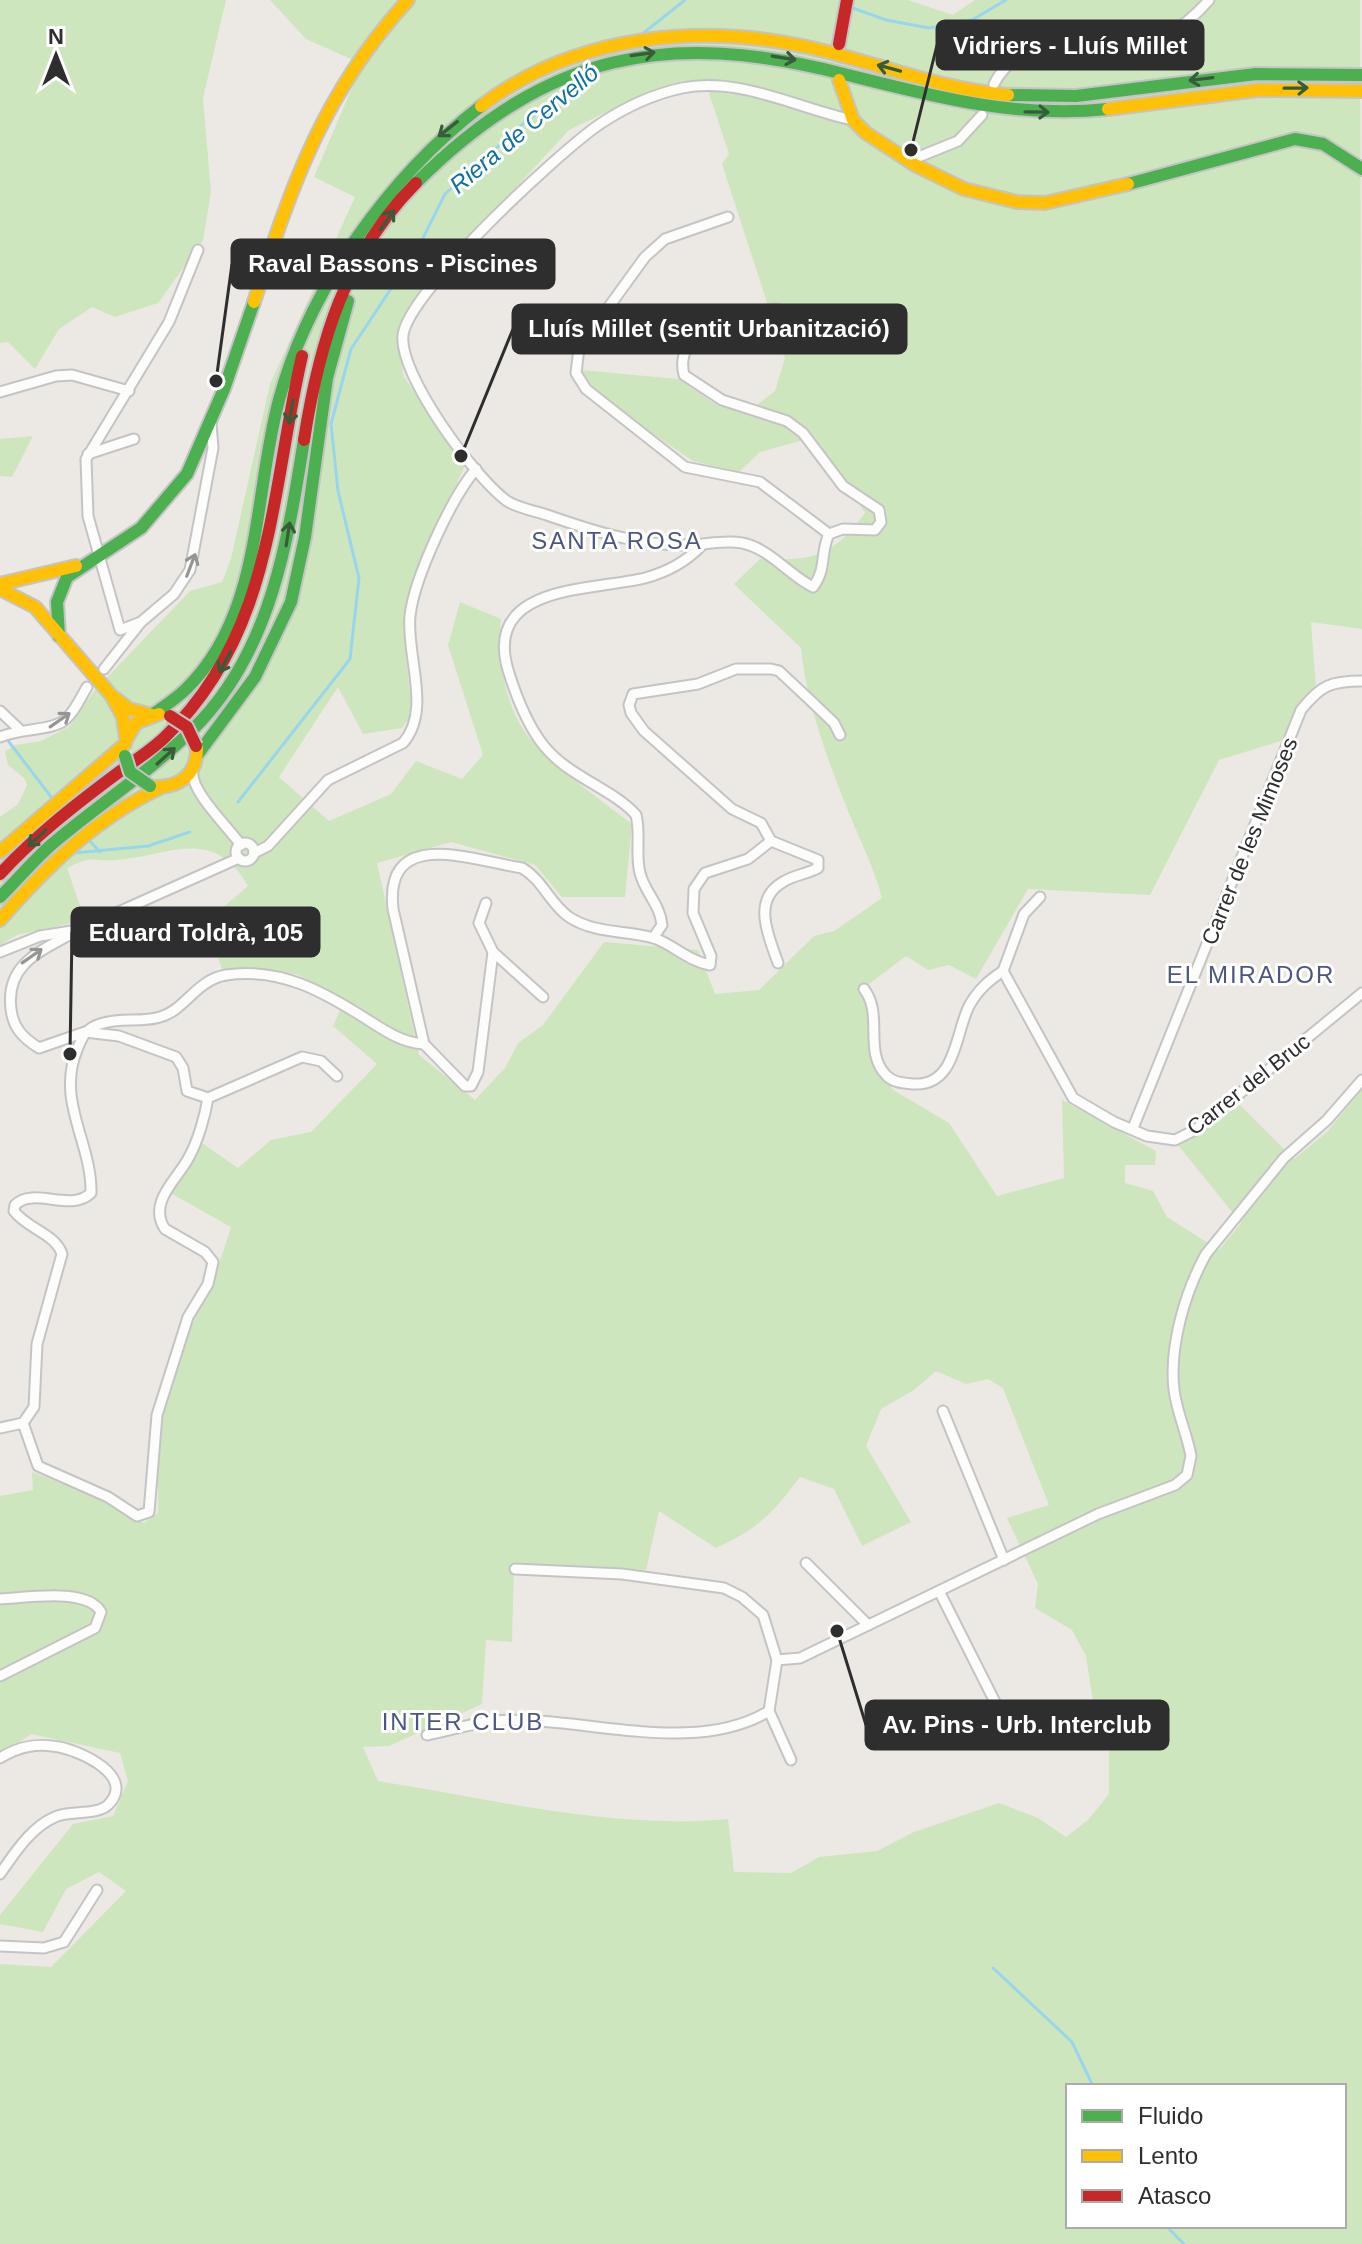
<svg xmlns="http://www.w3.org/2000/svg" width="1362" height="2244" font-family="Helvetica,sans-serif">
  <style>
    .green { fill: #cee6be; fill-rule: evenodd }
    .lines { fill: none; stroke-linecap: round; stroke-linejoin: round }
    .stream { stroke: #99d6ec; stroke-width: 3 }
    .street-casing { stroke: #c5c4c5; stroke-width: 13 }
    .fast-casing { stroke: #c5c4c5; stroke-width: 16 }
    .slow-casing { stroke: #c5c4c5; stroke-width: 16 }
    .jam-casing { stroke: #c5c4c5; stroke-width: 16 }
    .street { stroke: #fcfcfb; stroke-width: 9 }
    .fast { stroke: #4caf50; stroke-width: 12 }
    .slow { stroke: #ffc107; stroke-width: 12 }
    .jam { stroke: #c62828; stroke-width: 12 }
    .fast-bridge-casing { stroke: #c5c4c5; stroke-width: 16; stroke-linecap: butt }
    .jam-bridge-casing { stroke: #c5c4c5; stroke-width: 16; stroke-linecap: butt }
    .fast-bridge { stroke: #4caf50; stroke-width: 12 }
    .jam-bridge { stroke: #c62828; stroke-width: 12 }
    .oneway { stroke: #385b3a }
    .oneway2 { stroke: #959594 }
    .labels { text-anchor: middle; stroke-width: 6; stroke-linejoin: round; paint-order: stroke }
    .street-label { font-size: 22px; fill: #2e2e2e; stroke: #fff }
    .water-label { font-size: 24px; font-style: italic; fill: #0d6fa3; stroke: #fff }
    .neighbourhood-label { font-size: 24px; letter-spacing: 2px; fill: #4d5680; stroke: #fff }
    .leader { fill: none; stroke: #2e2e2e; stroke-width: 3 }
    .callout-dot { fill: #2e2e2e; stroke: #fff; stroke-width: 3 }
    .callout { fill: #2e2e2e; stroke: #2e2e2e; stroke-width: 3 }
    .callout-label { font-size: 24px; text-anchor: middle; font-weight: bold; fill: #fff }
  </style>
  <rect width="100%" height="100%" fill="#ece8e4"/>
  <!-- green -->
  <g class="green">
    <path d="M 0,0 L 226,0 L 203,98 L 211,192 L 203,240 L 158,303 L 115,317 L 92,307 L 59,329 L 35,369 L 8,342 L 0,343 Z"/>
    <path d="M 270,0 L 908,0 L 953,15 L 975,0 L 1360,0 L 1362,629 L 1311,622 L 1316,688 L 1304,696 L 1284,740 L 1219,760 L 1150,895 L 1028,889 L 976,979 L 949,965 L 928,970 L 906,956 L 869,984 L 869,1055 L 893,1090 L 949,1123 L 997,1196 L 1064,1178 L 1062,1100 L 1156,1151 L 1155,1165 L 1125,1165 L 1125,1183 L 1153,1191 L 1167,1217 L 1219,1250 L 1241,1223 L 1178,1145 L 1240,1105 L 1294,1159 L 1327,1132 L 1362,1089 L 1362,2244 L 0,2244 L 0,1964 L 51,1967 L 126,1891 L 99,1872 L 66,1889 L 43,1932 L 0,1924 L 0,1915 L 73,1824 L 113,1816 L 128,1781 L 120,1753 L 31,1734 L 0,1756 L 0,1496 L 33,1490 L 32,1472 L 96,1497 L 144,1523 L 158,1513 C 159,1481 155,1444 162,1413 C 175,1348 213,1291 231,1227 L 172,1194 L 202,1143 L 238,1168 L 271,1140 L 311,1132 L 377,1064 L 333,1026 L 345,999 L 296,974 L 222,969 L 206,922 L 248,886 C 213,824 167,857 115,860 C 88,862 95,854 67,868 L 85,920 L 17,935 L 0,945 L 0,817 L 18,804 L 27,785 L 24,778 L 8,765 L 5,751 L 16,745 L 41,741 L 70,726 L 94,691 L 190,591 L 222,582 L 231,559 L 270,384 L 355,197 L 314,177 L 362,64 L 306,39 ZM 683,81 L 705,81 L 729,154 L 722,164 L 785,358 L 775,391 L 748,412 L 718,406 L 678,379 L 581,370 L 599,397 L 693,461 L 739,472 L 760,452 L 811,438 L 845,480 L 865,513 C 830,559 814,560 760,559 L 734,584 L 801,648 C 806,700 825,752 844,801 C 857,834 873,864 882,898 L 834,931 L 814,936 L 759,990 L 715,994 L 698,950 L 604,942 L 543,1025 L 518,1043 L 505,1068 L 475,1100 L 419,1055 L 377,863 L 451,842 L 535,865 L 562,897 L 625,897 L 632,824 C 602,801 545,761 525,732 C 504,702 497,654 501,619 L 460,602 L 448,645 L 483,755 L 462,779 L 416,761 L 391,794 L 329,821 L 279,777 L 338,687 L 363,734 L 402,728 L 412,714 L 404,633 L 409,591 L 465,465 L 404,377 L 397,339 L 407,313 L 438,272 L 569,130 L 657,88 ZM 936,1371 L 966,1384 L 988,1379 L 1003,1388 L 1049,1505 L 1007,1518 L 1038,1584 L 1035,1608 L 1072,1630 L 1086,1656 L 1095,1714 L 1109,1739 L 1109,1794 L 1088,1820 L 1066,1837 L 1038,1818 L 999,1803 L 914,1832 L 877,1851 L 819,1857 L 791,1873 L 734,1872 L 728,1819 C 611,1830 492,1799 378,1781 L 363,1747 L 389,1746 L 482,1704 L 486,1640 L 512,1642 L 514,1566 L 646,1570 L 659,1511 L 716,1548 C 758,1529 773,1513 800,1477 L 834,1489 L 862,1546 L 911,1522 L 866,1446 L 881,1409 L 914,1390 ZM 1068,2086 L 1344,2086 L 1344,2226 L 1068,2226 Z"/>
    <path d="M 33,436 L 12,477 L 0,476 L 0,439 Z"/>
  </g>
  <g class="lines">
    <!-- stream -->
    <g class="stream">
      <path d="M 850,7 L 886,20 L 929,28 L 972,20 L 1006,0"/>
      <path d="M 641,35 L 685,0"/>
      <path d="M 6,738 L 52,798"/>
      <path d="M 238,802 L 350,659 L 359,578 L 338,491 L 331,424 L 351,349 L 418,248 L 445,194 L 523,124 L 584,78"/>
      <path d="M 89,840 L 100,852"/>
      <path d="M 74,853 L 148,846 L 190,832"/>
      <path d="M 993,1968 L 1072,2042 L 1093,2086"/>
      <path d="M 1166,2226 L 1184,2244"/>
    </g>
    <!-- street casing -->
    <g class="street-casing">
      <g id="street">
        <path d="M 994,84 C 1022,31 1062,67 1109,59 C 1146,53 1185,28 1209,0"/>
        <path d="M 911,160 L 958,141 L 982,115"/>
        <path d="M 728,217 L 665,239 L 645,257 L 579,348 L 576,373 L 586,389 L 685,467 L 760,482 L 829,534"/>
        <path d="M 777,309 C 742,311 672,328 684,375 L 722,400 L 787,421 L 803,433 L 843,486 L 879,510 L 881,522 L 875,530 L 843,529 L 829,534"/>
        <path d="M 0,392 L 56,376 L 72,375 L 129,391"/>
        <path d="M 88,454 L 134,439"/>
        <path d="M 829,534 C 820,552 827,569 813,587 C 789,575 769,548 742,543 C 724,539 701,546 682,545 C 633,544 593,531 547,515 C 535,511 518,508 507,501 C 475,478 398,374 403,335 C 409,291 559,152 600,124 C 624,108 654,94 682,88 C 739,76 799,109 853,120"/>
        <path d="M 141,622 L 120,630 L 88,516 L 86,459 L 169,322 L 198,250"/>
        <path d="M 104,669 L 141,622 L 174,594 L 190,570 L 213,448 L 211,424"/>
        <path d="M 0,711 L 19,729"/>
        <path d="M 0,737 C 20,728 54,731 66,719 C 75,711 81,697 87,687"/>
        <path d="M 193,771 C 190,791 228,827 241,845"/>
        <path d="M 771,841 L 818,860 L 818,868 C 807,874 794,875 783,882 C 751,900 769,937 778,963"/>
        <circle cx="245" cy="852" r="9"/>
        <path d="M 254,853 L 268,846 L 328,780 L 403,743 C 432,710 406,656 410,616 C 414,578 452,497 476,469"/>
        <path d="M 1040,897 L 1024,914 L 1003,971 L 1073,1098 L 1114,1122 L 1147,1136 L 1175,1140 L 1195,1130 L 1362,993"/>
        <path d="M 486,903 L 479,923 L 493,952 L 478,1072 L 471,1086 L 465,1086 L 424,1044 L 393,909 C 384,825 474,861 522,868 C 543,880 550,904 569,917 C 595,934 625,930 654,938 C 674,945 688,961 710,965 L 711,956 L 693,913 L 694,889 L 705,873 L 748,859 L 771,841 L 761,823 L 732,809 L 644,731 L 631,713 L 629,705 L 633,694 L 698,684 L 736,669 L 771,669 L 779,671 L 810,700 L 834,723 L 840,735"/>
        <path d="M 78,930 C 44,950 5,962 11,1009 C 13,1028 23,1038 39,1048 L 85,1032 L 119,1036 L 176,1057 L 183,1068 L 187,1091 L 208,1098 L 302,1057 L 321,1061 L 337,1076"/>
        <path d="M 653,938 L 662,925 C 660,904 645,893 640,873 C 635,854 641,834 636,815 C 613,789 569,777 544,746 C 527,725 516,696 508,670 C 483,584 592,591 645,578 C 667,572 686,562 701,546"/>
        <path d="M 0,952 L 40,936 L 78,930 L 239,858"/>
        <path d="M 493,952 L 543,997"/>
        <path d="M 864,989 C 884,1015 863,1051 886,1075 C 893,1083 904,1083 914,1084 C 956,1086 955,1034 969,1006 C 978,990 988,981 1003,971"/>
        <path d="M 1133,1128 L 1301,710 C 1321,685 1331,681 1362,681"/>
        <path d="M 943,1411 L 1004,1560"/>
        <path d="M 23,1423 L 38,1466 L 108,1497 L 137,1516 L 149,1512 L 157,1415 L 188,1317 L 208,1284 L 213,1262 L 205,1252 L 165,1229 C 147,1202 178,1179 189,1157 C 198,1141 205,1116 208,1098"/>
        <path d="M 0,1428 L 23,1423 L 34,1407 L 37,1344 L 62,1254 C 56,1234 26,1228 14,1211 L 15,1205 C 34,1186 70,1213 91,1193 C 92,1143 56,1101 77,1050 C 82,1037 86,1028 100,1024 C 120,1017 141,1023 160,1017 C 184,1011 196,980 226,975 C 281,967 324,992 368,1020 C 385,1031 403,1043 424,1044"/>
        <path d="M 806,1563 L 868,1625"/>
        <path d="M 939,1591 L 995,1702"/>
        <path d="M 0,1599 C 26,1598 87,1587 101,1612 L 95,1628 L 0,1676"/>
        <path d="M 777,1660 L 800,1658 L 1098,1514 L 1175,1485 L 1187,1475 L 1191,1456 C 1187,1434 1177,1413 1174,1390 C 1169,1346 1185,1292 1206,1254 L 1284,1158 L 1327,1120 L 1362,1080"/>
        <path d="M 769,1711 L 791,1760"/>
        <path d="M 427,1735 C 449,1731 472,1723 494,1721 C 579,1714 692,1758 769,1711 L 777,1660 L 763,1615 L 742,1597 L 724,1588 L 622,1574 L 515,1569"/>
        <path d="M 0,1758 C 19,1746 37,1743 59,1747 C 80,1751 137,1776 108,1805 C 96,1816 69,1810 55,1817 C 31,1827 14,1854 0,1874"/>
        <path d="M 0,1946 L 44,1948 L 64,1942 L 97,1890"/>
      </g>
    </g>
    <!-- fast casing -->
    <g class="fast-casing">
      <g id="fast">
        <path d="M 1008,95 L 1076,96 L 1256,74 L 1362,75"/>
        <path d="M 416,183 C 547,52 668,29 844,74 C 932,96 1016,119 1108,109"/>
        <path d="M 1128,184 L 1295,139 L 1323,144 L 1362,169"/>
        <path d="M 59,636 L 57,602 L 67,577 L 141,528 L 187,474 L 224,389 L 254,302"/>
        <path d="M 152,715 C 163,707 176,699 186,689 C 263,614 253,496 279,400 C 309,288 390,176 481,106"/>
        <path d="M 198,754 L 255,677 L 291,602 L 305,537 L 327,378 L 348,301"/>
        <path d="M 0,897 C 17,880 33,861 51,845 C 100,803 156,768 201,721 C 272,645 288,539 304,440"/>
      </g>
    </g>
    <!-- slow casing -->
    <g class="slow-casing">
      <g id="slow">
        <path d="M 839,80 L 853,120 L 866,133 L 915,165 L 964,189 L 1017,202 L 1045,203 L 1128,184"/>
        <path d="M 481,106 C 578,32 709,22 824,51 C 885,66 945,90 1008,95"/>
        <path d="M 1108,109 L 1258,90 L 1362,91"/>
        <path d="M 254,302 C 292,184 323,93 408,0"/>
        <path d="M 0,584 L 76,566"/>
        <path d="M 0,589 L 35,607 L 111,695 L 123,717 L 126,739"/>
        <path d="M 115,698 L 129,709 L 152,715"/>
        <path d="M 126,740 L 136,723 L 159,714"/>
        <path d="M 153,787 C 179,788 197,775 197,748"/>
        <path d="M 0,852 L 125,744"/>
        <path d="M 0,920 C 46,867 96,818 160,788"/>
      </g>
    </g>
    <!-- jam casing -->
    <g class="jam-casing">
      <g id="jam">
        <path d="M 839,44 L 847,0"/>
        <path d="M 304,440 C 319,344 345,254 416,183"/>
        <path d="M 0,874 C 33,838 71,808 111,778 C 128,765 148,753 164,738 C 274,633 270,494 302,356"/>
      </g>
    </g>
    <!-- street -->
    <use href="#street" class="street"/>
    <!-- fast -->
    <use href="#fast" class="fast"/>
    <!-- slow -->
    <use href="#slow" class="slow"/>
    <!-- jam -->
    <use href="#jam" class="jam"/>
    <!-- fast-bridge casing -->
    <g class="fast-bridge-casing">
      <path id="fast-bridge" d="M 125,756 L 130,772 L 150,786"/>
    </g>
    <!-- jam-bridge casing -->
    <g class="jam-bridge-casing">
      <path id="jam-bridge" d="M 170,716 L 187,727 L 196,746"/>
    </g>
    <!-- fast-bridge -->
    <use href="#fast-bridge" class="fast-bridge"/>
    <!-- jam-bridge -->
    <use href="#jam-bridge" class="jam-bridge"/>
  </g>
  <!-- one-way arrows -->
  <defs><path id="oneway-shaft" d="M-6 0H5M1.5-3L5.5 0L1.5 3" fill="none" stroke-width="1.6" stroke-linecap="round" stroke-linejoin="round" transform="scale(2)"/></defs>
  <g class="oneway">
    <use href="#oneway-shaft" transform="translate(643 54) rotate(-8)"/>
    <use href="#oneway-shaft" transform="translate(784 58) rotate(9)"/>
    <use href="#oneway-shaft" transform="translate(889 68) rotate(-165)"/>
    <use href="#oneway-shaft" transform="translate(1201 79) rotate(173)"/>
    <use href="#oneway-shaft" transform="translate(1296 88) rotate(-1)"/>
    <use href="#oneway-shaft" transform="translate(1037 112) rotate(1)"/>
    <use href="#oneway-shaft" transform="translate(448 129) rotate(142)"/>
    <use href="#oneway-shaft" transform="translate(387 220) rotate(-55)"/>
    <use href="#oneway-shaft" transform="translate(291 412) rotate(100)"/>
    <use href="#oneway-shaft" transform="translate(288 534) rotate(-81)"/>
    <use href="#oneway-shaft" transform="translate(225 662) rotate(119)"/>
    <use href="#oneway-shaft" transform="translate(166 756) rotate(-42)"/>
    <use href="#oneway-shaft" transform="translate(37 838) rotate(137)"/>
  </g>
  <g class="oneway2">
    <use href="#oneway-shaft" transform="translate(191 565) rotate(-69)"/>
    <use href="#oneway-shaft" transform="translate(60 720) rotate(-35)"/>
    <use href="#oneway-shaft" transform="translate(32 956) rotate(-35)"/>
  </g>
  <g class="labels">
    <!-- street labels -->
    <g class="street-label">
      <text transform="translate(1249 841) rotate(-68)" y="8">Carrer de les Mimoses</text>
      <text transform="translate(1248 1084) rotate(-38)" y="8">Carrer del Bruc</text>
    </g>
    <!-- water labels -->
    <g class="water-label">
      <text transform="translate(524 129) rotate(-40)" y="8">Riera de Cervelló</text>
    </g>
    <!-- neighbourhood labels -->
    <g class="neighbourhood-label">
      <text x="617" y="549">SANTA ROSA</text>
      <text x="1251" y="983">EL MIRADOR</text>
      <text x="463" y="1730">INTER CLUB</text>
    </g>
  </g>
  <!-- callouts -->
  <path class="leader" d="M911 150L937 45M216 381L232 264M461 456L513 329M70 1054L72 932M837 1631L866 1725"/>
  <g class="callout-dot">
    <circle cx="911" cy="150" r="8"/>
    <circle cx="216" cy="381" r="8"/>
    <circle cx="461" cy="456" r="8"/>
    <circle cx="70" cy="1054" r="8"/>
    <circle cx="837" cy="1631" r="8"/>
  </g>
  <g class="callout">
    <rect x="937" y="21" width="266" height="48" rx="8"/>
    <rect x="232" y="240" width="322" height="48" rx="8"/>
    <rect x="513" y="305" width="393" height="48" rx="8"/>
    <rect x="72" y="908" width="247" height="48" rx="8"/>
    <rect x="866" y="1701" width="302" height="48" rx="8"/>
  </g>
  <g class="callout-label">
    <text x="1070" y="54">Vidriers - Lluís Millet</text>
    <text x="393" y="272">Raval Bassons - Piscines</text>
    <text x="709" y="337">Lluís Millet (sentit Urbanització)</text>
    <text x="196" y="941">Eduard Toldrà, 105</text>
    <text x="1017" y="1733">Av. Pins - Urb. Interclub</text>
  </g>
  <!-- legend -->
  <rect x="1066" y="2084" width="280" height="144" fill="#ffffff" stroke="#ababab" stroke-width="2"/>
  <rect x="1082" y="2110" width="40" height="12" fill="#4caf50" stroke="#ababab" stroke-width="2"/>
  <text x="1138" y="2124" font-size="24" fill="#2e2e2e">Fluido</text>
  <rect x="1082" y="2150" width="40" height="12" fill="#ffc107" stroke="#ababab" stroke-width="2"/>
  <text x="1138" y="2164" font-size="24" fill="#2e2e2e">Lento</text>
  <rect x="1082" y="2190" width="40" height="12" fill="#c62828" stroke="#ababab" stroke-width="2"/>
  <text x="1138" y="2204" font-size="24" fill="#2e2e2e">Atasco</text>
  <!-- north arrow -->
  <g transform="translate(56 56)" stroke="#ffffff" stroke-width="6" paint-order="stroke">
  <path d="M0-6L14 30L0 20L-14 30Z" fill="#2e2e2e"/>
  <text y="-12" font-size="22" font-weight="bold" text-anchor="middle" fill="#2e2e2e">N</text>
  </g>
</svg>
